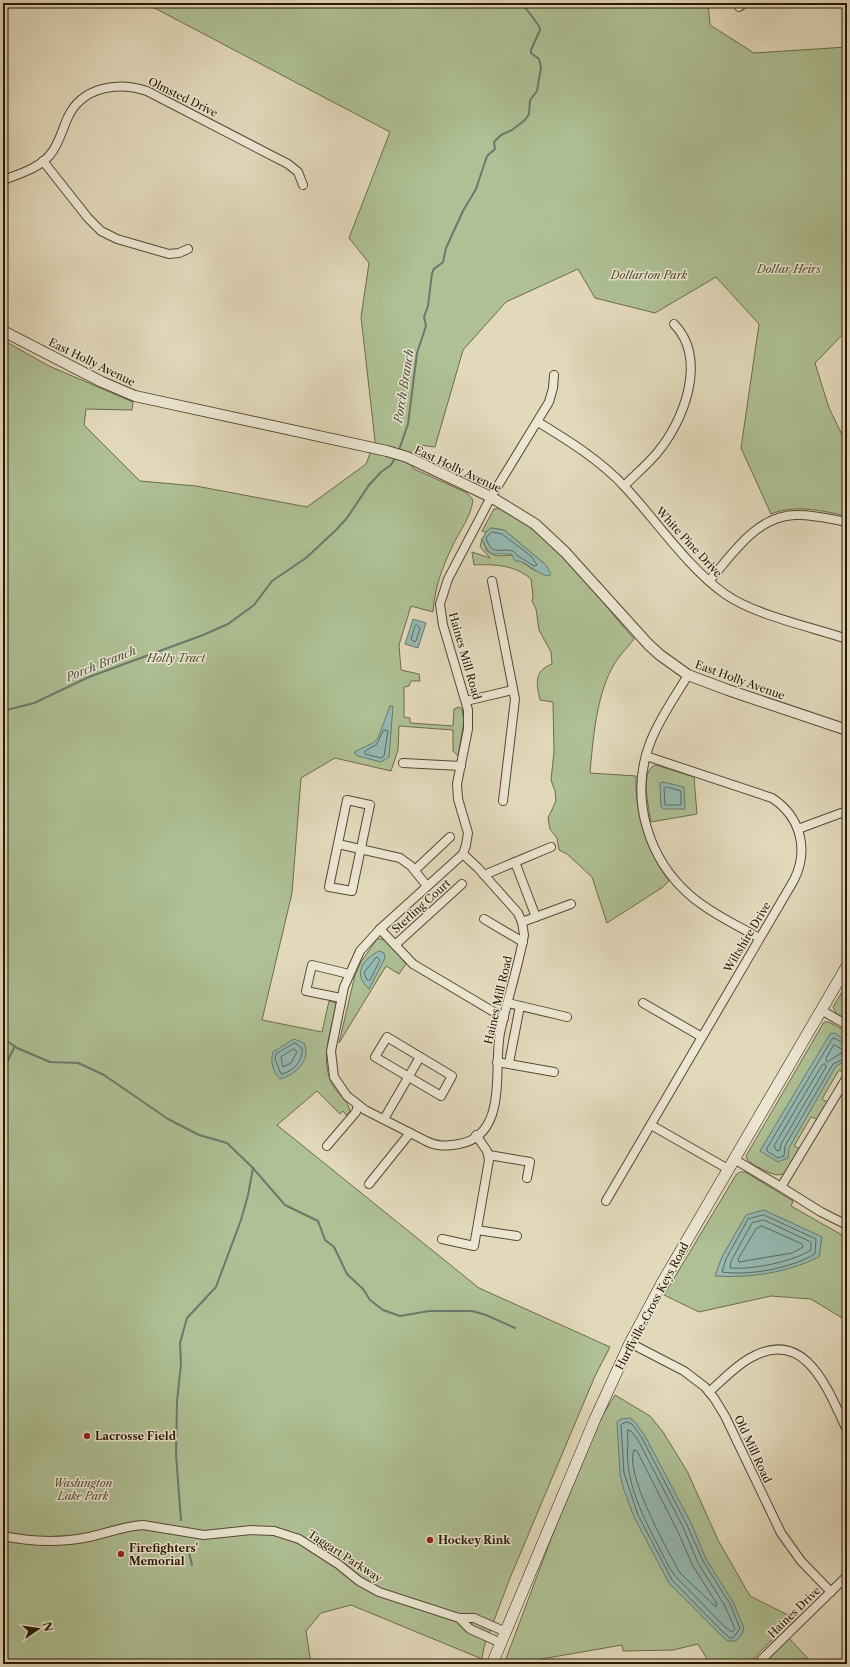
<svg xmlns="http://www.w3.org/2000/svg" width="850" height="1667" font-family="'Libre Caslon Text',serif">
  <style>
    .green { fill: #aec094; stroke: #6c6c4a }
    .water { fill: #95bab3; stroke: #6a796c }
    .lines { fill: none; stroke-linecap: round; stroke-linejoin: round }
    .shore { stroke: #5f695a; stroke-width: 1 }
    .stream { stroke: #6a796c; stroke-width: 2 }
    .minor-casing { stroke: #574830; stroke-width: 10 }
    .tertiary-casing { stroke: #574830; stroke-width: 12 }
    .secondary-casing { stroke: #291801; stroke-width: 12 }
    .minor { stroke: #ece6d3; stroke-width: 8 }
    .tertiary { stroke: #ece6d3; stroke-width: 10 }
    .secondary { stroke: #ece6d3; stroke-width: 11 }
    .poi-dot { fill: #8f2418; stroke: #ece6d3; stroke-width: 1.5 }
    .labels { text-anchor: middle; stroke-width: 3; stroke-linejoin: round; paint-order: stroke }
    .street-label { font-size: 11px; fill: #291801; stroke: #ece6d3 }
    .park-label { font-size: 11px; font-style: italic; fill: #514a2d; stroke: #ece6d3 }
    .poi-label { font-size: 11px; font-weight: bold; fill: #291801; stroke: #ece6d3; text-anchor: start }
    .water-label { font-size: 12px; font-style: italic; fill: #4f513f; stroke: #ece6d3 }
  </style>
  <rect width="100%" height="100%" fill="#e2d9bb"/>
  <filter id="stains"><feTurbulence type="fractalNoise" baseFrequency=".005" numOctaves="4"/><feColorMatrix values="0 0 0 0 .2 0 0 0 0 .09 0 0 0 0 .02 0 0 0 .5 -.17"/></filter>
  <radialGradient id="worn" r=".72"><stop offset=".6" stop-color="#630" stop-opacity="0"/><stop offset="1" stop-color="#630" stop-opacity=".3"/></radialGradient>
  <!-- green -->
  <g class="green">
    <path d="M 145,3 L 708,3 L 710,25 L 754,53 L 847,47 L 847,330 L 815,363 L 829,408 L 847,445 L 847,516 C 822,511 796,504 771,514 L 741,448 L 759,324 L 716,277 L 655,313 L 595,298 L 578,269 L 506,302 L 463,350 L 435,447 L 418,445 L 412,468 L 467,493 L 473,500 C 471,517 460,530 453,545 C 442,568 435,586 433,612 L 411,606 L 399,645 L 401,670 L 419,674 L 420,681 L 411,681 L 409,686 L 404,687 L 404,717 L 410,718 L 410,723 L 453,726 L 454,709 L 459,707 L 462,709 L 464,721 L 458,756 L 453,751 L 453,730 L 399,726 L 398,750 L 391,771 L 335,758 L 301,778 L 292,893 L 262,1020 L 322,1032 L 329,1001 L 336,1003 C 332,1030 320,1055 331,1082 C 336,1093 348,1100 350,1111 L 347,1116 L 343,1111 L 340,1114 L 317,1091 L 277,1125 L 479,1288 L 610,1347 L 595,1376 L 510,1578 L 484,1647 L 482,1659 L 351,1605 L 321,1613 L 306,1631 L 311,1664 L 3,1664 L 3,340 L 49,366 L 133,402 L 132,410 L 86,409 L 84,425 L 140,481 L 196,486 L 307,507 L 366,464 L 375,441 L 361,317 L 369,263 L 349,238 L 390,132 Z"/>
    <path d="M 498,508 C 545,527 600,600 634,639 C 627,648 617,658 612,668 C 596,698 593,740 590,773 L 636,776 C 635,816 646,849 669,881 L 663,887 L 607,923 L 592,877 L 567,854 L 559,850 L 557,838 L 550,829 L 548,818 L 556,801 L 555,791 L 551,780 L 554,752 L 553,702 L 540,700 C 536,683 534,671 552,664 L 551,652 L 539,630 L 536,609 L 532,601 L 533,596 L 531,579 C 515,565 494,564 474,565 L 472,552 L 490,558 L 480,547 L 482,539 L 487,551 L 496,556 L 512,555 L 535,571 L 546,565 L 504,530 L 491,528 L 486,532 L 482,531 L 494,509 Z"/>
    <path d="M 656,765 L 694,777 L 697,814 L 651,822 C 649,809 639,769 656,765 Z"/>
    <path d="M 377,939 C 389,937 399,956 406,964 L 399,974 L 386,966 L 339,1043 L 355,975 L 361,962 Z"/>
    <path d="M 842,992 L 847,995 L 847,1020 L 836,1013 L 833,1007 Z"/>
    <path d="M 824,1022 L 829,1022 L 847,1032 L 847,1068 L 844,1073 L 839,1070 L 822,1099 L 827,1102 L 817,1119 L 811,1117 L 794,1146 L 800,1149 C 786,1172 787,1183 760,1168 C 754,1165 747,1162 746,1156 Z"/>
    <path d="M 740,1172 L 745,1172 L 793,1201 L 791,1206 L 842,1235 L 847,1235 L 847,1321 L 811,1299 L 771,1296 L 699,1312 L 664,1295 L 736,1175 Z"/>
    <path d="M 615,1395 L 650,1416 L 663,1432 L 687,1471 L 718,1540 L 750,1596 L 794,1618 L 748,1664 L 710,1664 L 698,1644 L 673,1650 L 623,1651 L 622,1645 L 513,1664 L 504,1664 L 554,1531 L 602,1416 Z"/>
    <path d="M 789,1638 L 813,1664 L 763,1664 Z"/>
  </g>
  <!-- water -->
  <g class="water">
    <path d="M 491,528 L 504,530 L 546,565 L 551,574 L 549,576 C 536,575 527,560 515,561 L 512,555 C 494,550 492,563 482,539 L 486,532 Z"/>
    <path d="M 413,619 L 426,623 L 418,648 L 405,644 Z"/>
    <path d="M 390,706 L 393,706 L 389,757 L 381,762 L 358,756 L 354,753 L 356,751 L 373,743 L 378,738 Z"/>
    <path d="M 663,782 L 684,787 L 685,809 L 664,809 L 661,807 L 660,783 Z"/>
    <path d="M 379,951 L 384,953 L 385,958 L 369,989 C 352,974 363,959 379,951 Z"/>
    <path d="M 835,1033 L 847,1042 L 847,1060 L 836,1066 L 789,1148 L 788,1158 L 778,1162 L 760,1151 L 830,1034 Z"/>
    <path d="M 294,1039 L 304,1043 C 312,1060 295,1075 280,1079 C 273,1073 270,1060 273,1052 Z"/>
    <path d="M 764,1210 L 822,1237 L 819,1257 C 785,1273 752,1278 715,1276 L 722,1257 L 746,1215 Z"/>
    <path d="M 630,1418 L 635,1422 L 645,1436 L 691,1523 L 706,1559 L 733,1602 L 744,1628 L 742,1634 L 736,1641 L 728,1641 L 723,1637 L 669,1583 L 634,1517 L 623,1487 L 620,1474 L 617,1422 L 621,1419 Z"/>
  </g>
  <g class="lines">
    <!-- shore -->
    <g class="shore">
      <path d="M 492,532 L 502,534 L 531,556 L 537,565 L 534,566 L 518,556 L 513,551 C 499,547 493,558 486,538 Z"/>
      <path d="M 417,625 L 420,628 L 416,641 L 414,642 L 411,639 L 415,626 Z"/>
      <path d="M 384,730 L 388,731 L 384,756 L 381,758 L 365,754 L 365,751 L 376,745 Z"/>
      <path d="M 667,787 L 681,791 L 681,805 L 665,805 L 664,789 Z"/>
      <path d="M 377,957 L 380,960 L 370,980 L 367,980 L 364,973 Z"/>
      <path d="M 295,1043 L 302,1048 C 303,1061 293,1072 281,1074 L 275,1059 L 276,1054 Z"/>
      <path d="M 834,1045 L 842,1049 L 843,1052 L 827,1062 L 826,1059 Z"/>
      <path d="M 847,1045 L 834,1038 L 832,1039 L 767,1148 L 767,1151 L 778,1158 L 784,1156 L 785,1146 L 833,1064 L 847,1057"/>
      <path d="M 294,1049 L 297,1052 L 291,1063 L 283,1067 L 281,1057 Z"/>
      <path d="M 825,1064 L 826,1067 L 781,1144 L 780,1150 L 777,1151 L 774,1146 L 822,1065 Z"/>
      <path d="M 764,1215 L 816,1239 L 815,1254 C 791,1268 750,1276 722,1272 L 726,1259 L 748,1219 Z"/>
      <path d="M 764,1220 L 811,1242 L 811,1250 C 792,1262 751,1270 730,1268 L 731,1261 L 752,1223 Z"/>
      <path d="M 762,1226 L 802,1244 L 803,1247 L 792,1253 L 739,1262 L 738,1259 L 756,1229 Z"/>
      <path d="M 627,1422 L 632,1424 L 642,1438 L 687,1525 L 703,1561 L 730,1604 L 740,1628 L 734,1637 L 730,1638 L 725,1634 L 672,1580 L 638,1515 L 624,1473 L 621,1425 Z"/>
      <path d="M 628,1430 L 631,1431 L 638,1440 L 683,1527 L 698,1563 L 725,1606 L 735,1629 L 732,1632 L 725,1627 L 676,1577 L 670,1569 C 651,1530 623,1488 628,1442 C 628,1438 627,1434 628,1430 Z"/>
      <path d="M 634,1450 L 637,1451 L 677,1530 L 693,1566 L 717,1604 L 716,1607 L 680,1573 L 676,1566 C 665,1545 624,1472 634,1450 Z"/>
    </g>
    <!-- stream -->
    <g class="stream">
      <path d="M 399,450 L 408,424 L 417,353 L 426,326 L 424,317 L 428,306 L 432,273 L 434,269 L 443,262 L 446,248 L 463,211 L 476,189 L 487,156 L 495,149 L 494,142 L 501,135 L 512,130 L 525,120 L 529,114 L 530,100 L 537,91 L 541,67 L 539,59 L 531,53 L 531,50 L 540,30 L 539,26 L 522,3"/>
      <path d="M 3,711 L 34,703 L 89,677 L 203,635 L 228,624 L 254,605 L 272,581 L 306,558 L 337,529 L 347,518 L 369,485 L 381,472 L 391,465 L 395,458"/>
      <path d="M 3,1038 L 17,1048 L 50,1062 L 78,1063 L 87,1067 L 104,1075 L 168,1119 L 199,1135 L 227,1143 L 253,1168 L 285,1205 L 318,1221 L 325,1240 L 334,1247 L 347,1274 L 363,1289 L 370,1300 L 383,1310 L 400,1316 L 429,1311 L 472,1311 L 486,1315 L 515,1328"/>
      <path d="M 3,1070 L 15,1046"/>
      <path d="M 181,1520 L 176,1455 L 177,1401 L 181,1364 L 180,1343 L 187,1318 L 216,1287 L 241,1220 L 248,1195 L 253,1168"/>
      <path d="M 188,1548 L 192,1565"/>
    </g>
    <!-- minor casing -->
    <g class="minor-casing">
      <g id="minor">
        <path d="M 739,7 L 744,3"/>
        <path d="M 43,161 L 88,218 L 101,231 L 117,239 L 169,254 L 179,253 L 188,249"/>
        <path d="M 3,180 C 19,174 37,169 49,156 C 59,145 62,130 68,117 C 82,87 118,81 147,91 L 288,164 L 298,172 L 303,185"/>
        <path d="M 538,422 C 569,441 600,460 625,487 C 656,520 688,568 725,594 C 754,615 812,627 847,639"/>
        <path d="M 624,486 C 635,475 647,465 657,453 C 684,421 708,359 674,324"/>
        <path d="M 492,581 L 515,699 L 503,801"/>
        <path d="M 709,581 C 732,555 756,516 795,515 C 812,514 830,519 847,522"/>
        <path d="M 688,675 C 675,697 659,719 650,743 C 629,798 648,860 692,897 C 712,914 737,925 759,938"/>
        <path d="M 466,701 L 513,690"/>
        <path d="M 403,763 L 461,766"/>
        <path d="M 347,800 L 370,805 L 352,891 L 329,887 Z"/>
        <path d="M 798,829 L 844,812"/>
        <path d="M 338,844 L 400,858 L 411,866 L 427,886"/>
        <path d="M 463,854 L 380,929 L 360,951 L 344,987 L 331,1051 L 334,1077 L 347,1096 L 365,1110 L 426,1141 C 437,1147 447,1146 459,1144 C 509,1135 493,1068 500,1033 C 507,1000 518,968 524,935 L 522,922 L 518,913 L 478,868 L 463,854 L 466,845 L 468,833 L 458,799 L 457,784 L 468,729 L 468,710 L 443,625 L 440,604 L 448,579 L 491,497 L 549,402 L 553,388 L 554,375"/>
        <path d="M 515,862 L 536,917"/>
        <path d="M 415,870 L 450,837"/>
        <path d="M 484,875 L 551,847"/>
        <path d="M 484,919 L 523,942"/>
        <path d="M 522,922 L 571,904"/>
        <path d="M 380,929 L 413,964 L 504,1018"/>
        <path d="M 395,945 L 462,884"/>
        <path d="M 341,998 L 306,991 L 312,965 L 349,974"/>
        <path d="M 508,1003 L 567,1017"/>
        <path d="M 643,1003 L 702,1037"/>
        <path d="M 821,1010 L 847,1025"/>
        <path d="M 387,1037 L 452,1076 L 441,1096 L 375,1057 Z"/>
        <path d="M 497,1062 L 554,1072"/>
        <path d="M 509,1063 L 520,1006"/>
        <path d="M 384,1119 L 420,1057"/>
        <path d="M 651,1125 L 728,1169"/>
        <path d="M 327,1146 L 356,1112 L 358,1106"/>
        <path d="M 489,1155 L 530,1162 L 527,1178"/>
        <path d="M 734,1159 L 781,1187 L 847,1077"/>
        <path d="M 369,1184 L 410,1133"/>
        <path d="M 781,1187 L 821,1212 L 847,1225"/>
        <path d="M 606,1201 L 794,880 C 809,850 801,817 772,798 L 646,756"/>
        <path d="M 477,1230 L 517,1236"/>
        <path d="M 442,1239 L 474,1246 L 489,1160 L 487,1151 L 476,1135"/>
        <path d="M 630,1343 L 684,1371 L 705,1387 L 714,1398 L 725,1416 L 781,1533 L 801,1561 L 831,1592"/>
        <path d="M 709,1392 C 723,1380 736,1365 752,1357 C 807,1327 829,1393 847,1430"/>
        <path d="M 3,1536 C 32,1542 60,1543 89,1537 C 107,1533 125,1526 143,1525 L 204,1535 L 251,1530 L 274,1531 L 299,1539 L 338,1564 L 359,1581 L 379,1592 L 459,1618 L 474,1618 L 506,1632"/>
        <path d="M 459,1618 L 470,1629 L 501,1643"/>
        <path d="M 757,1664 L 847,1576"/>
      </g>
    </g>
    <!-- tertiary casing -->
    <g class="tertiary-casing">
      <path id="tertiary" d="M 3,331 L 102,382 L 135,396 L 387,451 L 407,457 L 491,497 L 535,524 L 565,552 L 648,644 L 660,655 L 688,675 L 728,690 L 847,730"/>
    </g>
    <!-- secondary casing -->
    <g class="secondary-casing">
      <path id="secondary" d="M 492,1664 L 595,1419 L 630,1343 L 662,1283 L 847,966"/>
    </g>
    <!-- minor -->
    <use href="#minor" class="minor"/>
    <!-- tertiary -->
    <use href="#tertiary" class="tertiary"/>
    <!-- secondary -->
    <use href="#secondary" class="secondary"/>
  </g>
  <!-- markers -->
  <g class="poi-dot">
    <circle cx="87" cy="1436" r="4"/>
    <circle cx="430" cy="1540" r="4"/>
    <circle cx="121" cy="1554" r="4"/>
  </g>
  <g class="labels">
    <!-- street labels -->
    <g class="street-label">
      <text transform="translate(183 97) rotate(26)" y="4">Olmsted Drive</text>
      <text transform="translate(92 362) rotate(26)" y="4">East Holly Avenue</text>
      <text transform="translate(458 469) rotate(25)" y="4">East Holly Avenue</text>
      <text transform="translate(689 542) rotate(47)" y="4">White Pine Drive</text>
      <text transform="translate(465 656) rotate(74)" y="4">Haines Mill Road</text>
      <text transform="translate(740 680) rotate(20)" y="4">East Holly Avenue</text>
      <text transform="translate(421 906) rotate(-42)" y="4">Sterling Court</text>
      <text transform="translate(747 937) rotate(-59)" y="4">Wiltshire Drive</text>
      <text transform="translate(498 1000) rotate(-77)" y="4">Haines Mill Road</text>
      <text transform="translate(652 1306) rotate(-62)" y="4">Hurffville-Cross Keys Road</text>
      <text transform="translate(753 1449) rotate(65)" y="4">Old Mill Road</text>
      <text transform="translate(345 1556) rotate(33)" y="4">Taggart Parkway</text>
      <text transform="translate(794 1612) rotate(-44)" y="4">Haines Drive</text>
    </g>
    <!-- park labels -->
    <g class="park-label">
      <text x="789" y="273">Dollar Heirs</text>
      <text x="649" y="279">Dollarton Park</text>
      <text x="176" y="662">Holly Tract</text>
      <text x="83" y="1487">Washington<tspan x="83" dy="13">Lake Park</tspan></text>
    </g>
    <!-- poi labels -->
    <g class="poi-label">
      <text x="95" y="1440">Lacrosse Field</text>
      <text x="438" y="1544">Hockey Rink</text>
      <text x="129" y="1552">Firefighters'<tspan x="129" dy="13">Memorial</tspan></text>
    </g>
    <!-- water labels -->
    <g class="water-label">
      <text transform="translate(404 386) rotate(-81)" y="4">Porch Branch</text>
      <text transform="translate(101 664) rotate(-22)" y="4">Porch Branch</text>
    </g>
  </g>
  <!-- margin -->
  <rect width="850" height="1667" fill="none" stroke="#e2d9bb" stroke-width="16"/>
  <rect x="4" y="4" width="842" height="1659" fill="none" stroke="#291801" stroke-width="2"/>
  <rect x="8" y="8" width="834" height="1651" fill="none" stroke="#291801"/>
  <!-- north arrow -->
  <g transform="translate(38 1629) rotate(77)" stroke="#ece6d3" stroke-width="3" paint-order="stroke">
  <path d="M0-3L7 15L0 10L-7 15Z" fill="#291801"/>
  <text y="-6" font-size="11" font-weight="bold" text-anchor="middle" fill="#291801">N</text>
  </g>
  <rect width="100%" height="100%" filter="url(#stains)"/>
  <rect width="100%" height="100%" fill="url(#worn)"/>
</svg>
